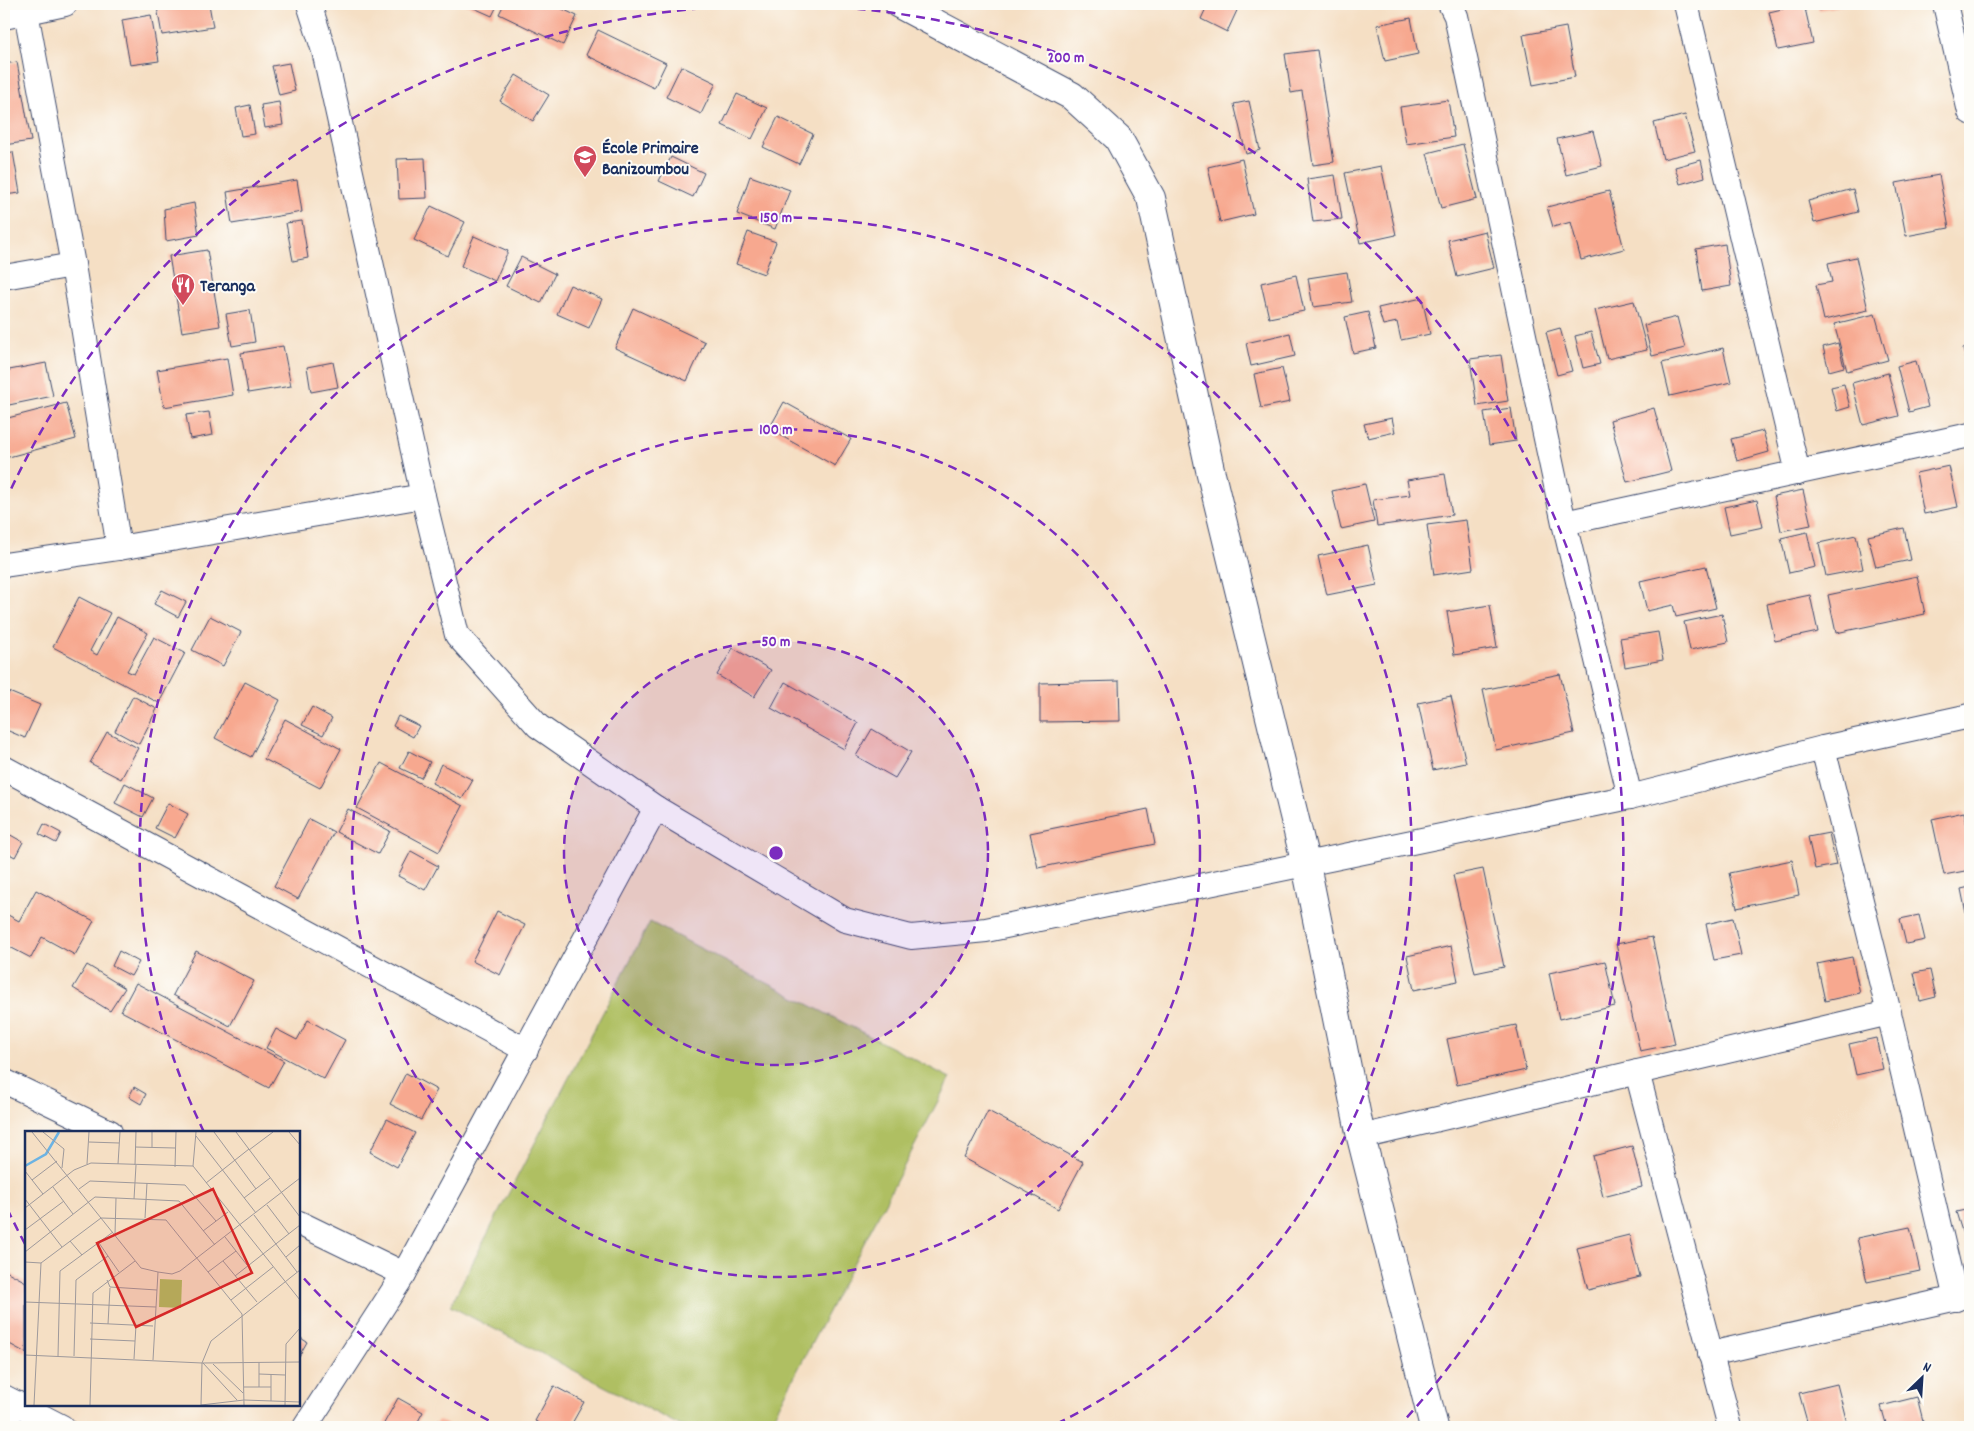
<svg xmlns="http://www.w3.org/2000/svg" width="1974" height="1431" font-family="Dekko,sans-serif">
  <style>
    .green { fill: #afbf62; stroke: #657760 }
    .building { fill: #f7a88f }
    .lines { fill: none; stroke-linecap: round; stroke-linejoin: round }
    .minor-casing { stroke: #3c496d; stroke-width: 26 }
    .tertiary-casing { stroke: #3c496d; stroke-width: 30 }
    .minor { stroke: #fff; stroke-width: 24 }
    .tertiary { stroke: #fff; stroke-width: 28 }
    .ring { fill: none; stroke: #7b2cbf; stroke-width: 2.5; stroke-dasharray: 9 6 }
    .labels { text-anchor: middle; stroke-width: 4; stroke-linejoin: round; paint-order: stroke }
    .poi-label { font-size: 18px; font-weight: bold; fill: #1b2f5e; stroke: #fdfcf7; text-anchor: start }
    .inset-river { fill: none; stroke: #6cb3e3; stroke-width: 2.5 }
    .inset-road { fill: none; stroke: #9e999b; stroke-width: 1 }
    .view { fill: #d62828; fill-opacity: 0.15; stroke: #d62828; stroke-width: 2.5 }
    .inset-edge { fill: none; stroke: #1b2f5e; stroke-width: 2.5 }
    .centre { fill: #7b2cbf; stroke: #fdfcf7; stroke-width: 2.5 }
    .ring-label { font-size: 15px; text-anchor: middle; font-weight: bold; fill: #7b2cbf; stroke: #fdfcf7; stroke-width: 4; stroke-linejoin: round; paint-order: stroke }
  </style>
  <rect width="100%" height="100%" fill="#fdfcf7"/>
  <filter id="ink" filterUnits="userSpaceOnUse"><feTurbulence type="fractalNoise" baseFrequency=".02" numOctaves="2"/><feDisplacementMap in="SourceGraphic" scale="10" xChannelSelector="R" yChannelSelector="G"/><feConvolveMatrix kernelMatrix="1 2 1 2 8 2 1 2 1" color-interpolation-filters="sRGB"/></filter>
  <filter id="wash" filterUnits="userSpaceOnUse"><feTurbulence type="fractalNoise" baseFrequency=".0096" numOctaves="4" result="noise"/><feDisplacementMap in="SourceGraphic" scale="20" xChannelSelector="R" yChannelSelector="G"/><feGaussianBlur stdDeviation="1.12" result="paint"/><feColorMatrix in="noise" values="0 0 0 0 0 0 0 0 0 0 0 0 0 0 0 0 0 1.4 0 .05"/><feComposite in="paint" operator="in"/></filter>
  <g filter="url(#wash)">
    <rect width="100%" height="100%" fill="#f5dfc4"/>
    <!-- green -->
    <path class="green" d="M 650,922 L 950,1078 L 768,1427 L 683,1427 L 450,1306 Z"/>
    <g id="blocks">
      <!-- building -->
      <g class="building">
        <path d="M 175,4 L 209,4 L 213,27 L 162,35 L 157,7 Z"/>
        <path d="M 465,4 L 498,4 L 492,16 Z"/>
        <path d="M 504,4 L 552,4 L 577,16 L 563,45 L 499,14 Z"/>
        <path d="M 1208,4 L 1240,4 L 1227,32 L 1201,19 Z"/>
        <path d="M 1804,4 L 1813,43 L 1778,50 L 1769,12 Z"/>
        <path d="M 1817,4 L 1844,4 L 1844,5 L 1819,10 Z"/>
        <path d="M 151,15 L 159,61 L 130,65 L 122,20 Z"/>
        <path d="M 1411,18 L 1418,54 L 1385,61 L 1377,25 Z"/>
        <path d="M 1566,27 L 1575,77 L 1533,85 L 1523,35 Z"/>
        <path d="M 598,30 L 666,63 L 654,88 L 586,55 Z"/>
        <path d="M 1317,50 L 1334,162 L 1313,165 L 1302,91 L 1291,93 L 1285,54 Z"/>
        <path d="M 17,62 L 31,141 L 4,145 L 4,64 Z"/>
        <path d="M 289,63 L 295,91 L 279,95 L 272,66 Z"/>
        <path d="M 681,66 L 716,83 L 701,114 L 666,97 Z"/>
        <path d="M 516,75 L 549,95 L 533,121 L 500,101 Z"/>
        <path d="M 737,94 L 767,108 L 752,139 L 722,125 Z"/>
        <path d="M 1448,100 L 1454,137 L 1406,144 L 1400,107 Z"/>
        <path d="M 1249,101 L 1260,150 L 1246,154 L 1234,104 Z"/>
        <path d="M 279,102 L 283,125 L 265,128 L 261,105 Z"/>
        <path d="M 250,105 L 255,134 L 241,136 L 236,108 Z"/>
        <path d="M 1685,115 L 1695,151 L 1663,159 L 1654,123 Z"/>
        <path d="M 778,117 L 813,134 L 799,164 L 763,147 Z"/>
        <path d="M 1593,131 L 1602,166 L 1566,175 L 1557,139 Z"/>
        <path d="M 1463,144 L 1477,199 L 1441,208 L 1427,153 Z"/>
        <path d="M 13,152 L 20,193 L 4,195 L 4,153 Z"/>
        <path d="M 671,157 L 704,173 L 693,197 L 659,181 Z"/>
        <path d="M 425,158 L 427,198 L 399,199 L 397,159 Z"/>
        <path d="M 1242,159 L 1254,214 L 1220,222 L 1208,167 Z"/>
        <path d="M 1701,160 L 1705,177 L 1680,184 L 1675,167 Z"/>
        <path d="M 1381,166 L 1396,235 L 1360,243 L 1345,173 Z"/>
        <path d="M 1335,175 L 1342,219 L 1313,222 L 1307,179 Z"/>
        <path d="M 1939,175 L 1949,228 L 1906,236 L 1896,183 Z"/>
        <path d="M 750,176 L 790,190 L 775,229 L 737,214 Z"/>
        <path d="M 297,180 L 302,212 L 232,224 L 227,192 Z"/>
        <path d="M 1853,189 L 1858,212 L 1814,223 L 1808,201 Z"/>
        <path d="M 1609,191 L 1624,249 L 1581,260 L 1571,222 L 1553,227 L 1547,207 Z"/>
        <path d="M 194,203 L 199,235 L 166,241 L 164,209 Z"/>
        <path d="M 431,206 L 465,222 L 448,256 L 414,240 Z"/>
        <path d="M 302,221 L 308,258 L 293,261 L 286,223 Z"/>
        <path d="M 1485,231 L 1494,268 L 1457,277 L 1448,240 Z"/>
        <path d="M 748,232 L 776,242 L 764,274 L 736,264 Z"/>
        <path d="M 474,236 L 508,251 L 495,281 L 461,266 Z"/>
        <path d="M 1725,244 L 1731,286 L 1702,291 L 1696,249 Z"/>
        <path d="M 207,250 L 220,326 L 182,332 L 169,256 Z"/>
        <path d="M 521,257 L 555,274 L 541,303 L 506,286 Z"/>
        <path d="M 1856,257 L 1868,310 L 1824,320 L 1816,285 L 1832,282 L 1828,263 Z"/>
        <path d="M 1347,272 L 1352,302 L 1313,307 L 1308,278 Z"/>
        <path d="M 1296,275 L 1304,311 L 1269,318 L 1261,283 Z"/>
        <path d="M 570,285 L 602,299 L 589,328 L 557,314 Z"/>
        <path d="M 1422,298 L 1430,334 L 1401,340 L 1397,322 L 1383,325 L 1378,308 Z"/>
        <path d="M 1634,301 L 1647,350 L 1607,359 L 1595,310 Z"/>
        <path d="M 633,308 L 705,342 L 687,381 L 615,348 Z"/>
        <path d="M 250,310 L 255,342 L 232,346 L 226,314 Z"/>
        <path d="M 1368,312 L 1376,348 L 1353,353 L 1345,317 Z"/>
        <path d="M 1875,314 L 1888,360 L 1847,371 L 1834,324 Z"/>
        <path d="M 1677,317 L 1685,348 L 1652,356 L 1644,325 Z"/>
        <path d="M 1560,328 L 1572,371 L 1557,375 L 1546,332 Z"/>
        <path d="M 1591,332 L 1600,364 L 1583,368 L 1575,336 Z"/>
        <path d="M 1290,333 L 1295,356 L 1251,366 L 1246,343 Z"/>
        <path d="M 1838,343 L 1844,367 L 1829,371 L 1823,347 Z"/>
        <path d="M 283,346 L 291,386 L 248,393 L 241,353 Z"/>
        <path d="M 1970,346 L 1970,358 L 1966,360 L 1963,348 Z"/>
        <path d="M 1723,348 L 1731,382 L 1670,396 L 1662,363 Z"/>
        <path d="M 1501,355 L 1508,401 L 1477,406 L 1470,359 Z"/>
        <path d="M 227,358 L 233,395 L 164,407 L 157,370 Z"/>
        <path d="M 1916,361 L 1928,407 L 1909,412 L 1897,366 Z"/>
        <path d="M 333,362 L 338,387 L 311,392 L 307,367 Z"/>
        <path d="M 46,363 L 53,396 L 4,406 L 4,371 Z"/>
        <path d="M 1282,368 L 1290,402 L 1261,408 L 1254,374 Z"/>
        <path d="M 1888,373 L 1899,416 L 1863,425 L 1852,383 Z"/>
        <path d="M 1844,384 L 1850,407 L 1837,411 L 1831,387 Z"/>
        <path d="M 784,402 L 851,439 L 835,466 L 769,429 Z"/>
        <path d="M 66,403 L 76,439 L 5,458 L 4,419 Z"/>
        <path d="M 1511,408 L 1516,441 L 1489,445 L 1484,412 Z"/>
        <path d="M 1654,408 L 1671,471 L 1627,482 L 1610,420 Z"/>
        <path d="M 209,412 L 213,435 L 190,439 L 186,415 Z"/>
        <path d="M 1392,418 L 1395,432 L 1368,438 L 1364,424 Z"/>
        <path d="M 1763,431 L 1769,452 L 1737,461 L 1731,439 Z"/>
        <path d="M 1949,466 L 1958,507 L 1924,514 L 1916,473 Z"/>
        <path d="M 1445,474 L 1452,515 L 1377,526 L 1373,500 L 1410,495 L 1407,480 Z"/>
        <path d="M 1365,484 L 1374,522 L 1341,529 L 1332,491 Z"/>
        <path d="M 1803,490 L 1811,525 L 1781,531 L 1774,496 Z"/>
        <path d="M 1757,500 L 1763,527 L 1730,534 L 1724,507 Z"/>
        <path d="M 1466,520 L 1473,569 L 1434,575 L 1427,525 Z"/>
        <path d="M 1904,528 L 1911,560 L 1876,567 L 1868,536 Z"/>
        <path d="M 1807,532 L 1815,567 L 1789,573 L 1781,538 Z"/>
        <path d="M 1856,535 L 1863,569 L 1826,576 L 1819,543 Z"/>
        <path d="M 1368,545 L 1377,585 L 1327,595 L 1318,556 Z"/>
        <path d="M 1706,566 L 1716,608 L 1676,617 L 1673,605 L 1647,611 L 1640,581 Z"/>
        <path d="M 1917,576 L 1925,614 L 1836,633 L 1828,595 Z"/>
        <path d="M 162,590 L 186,602 L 178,617 L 154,604 Z"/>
        <path d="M 1810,595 L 1818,632 L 1775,641 L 1767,604 Z"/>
        <path d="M 79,597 L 110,613 L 90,651 L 97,655 L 117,617 L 148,633 L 127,671 L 134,674 L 154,637 L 185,653 L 159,703 L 53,647 Z"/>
        <path d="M 1490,605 L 1497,648 L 1454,655 L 1447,612 Z"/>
        <path d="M 1722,614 L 1728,642 L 1690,650 L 1684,622 Z"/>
        <path d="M 210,616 L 241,632 L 223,666 L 192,650 Z"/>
        <path d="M 1658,632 L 1663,660 L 1625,667 L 1620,638 Z"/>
        <path d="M 733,648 L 771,670 L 754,697 L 717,675 Z"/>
        <path d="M 1560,674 L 1574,733 L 1496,750 L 1483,690 Z"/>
        <path d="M 1119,681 L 1120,721 L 1040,722 L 1040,683 Z"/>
        <path d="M 245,682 L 280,700 L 251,757 L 215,738 Z"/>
        <path d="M 785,682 L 858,723 L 844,749 L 771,708 Z"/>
        <path d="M 9,692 L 40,705 L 25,738 L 4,729 L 4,705 Z"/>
        <path d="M 133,696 L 157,709 L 139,744 L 115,731 Z"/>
        <path d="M 1451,696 L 1466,763 L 1433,770 L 1418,703 Z"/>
        <path d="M 312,707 L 332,718 L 323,735 L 302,725 Z"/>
        <path d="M 398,716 L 419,726 L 413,737 L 393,726 Z"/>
        <path d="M 285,719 L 341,749 L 320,788 L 264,759 Z"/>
        <path d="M 872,729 L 911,752 L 895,778 L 856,756 Z"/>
        <path d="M 107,732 L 138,748 L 121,779 L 90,763 Z"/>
        <path d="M 409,751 L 430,762 L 421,778 L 400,768 Z"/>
        <path d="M 381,763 L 463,806 L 439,852 L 357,808 Z"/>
        <path d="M 441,764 L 473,780 L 462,799 L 432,783 Z"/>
        <path d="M 125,783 L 153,798 L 143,817 L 115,803 Z"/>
        <path d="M 168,803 L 188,814 L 175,838 L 155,828 Z"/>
        <path d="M 348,809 L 390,831 L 378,854 L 336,832 Z"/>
        <path d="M 1148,809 L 1155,844 L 1038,868 L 1030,833 Z"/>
        <path d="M 1964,812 L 1970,840 L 1970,870 L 1944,875 L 1932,819 Z"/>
        <path d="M 309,819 L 334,832 L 298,899 L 274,886 Z"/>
        <path d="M 44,824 L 61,833 L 56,843 L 39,834 Z"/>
        <path d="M 7,833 L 23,842 L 15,857 L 4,851 L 4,838 Z"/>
        <path d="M 1829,833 L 1836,865 L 1815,869 L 1808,837 Z"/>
        <path d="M 411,851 L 438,866 L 425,890 L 398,876 Z"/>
        <path d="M 1792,860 L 1799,895 L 1737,908 L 1729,873 Z"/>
        <path d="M 1483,869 L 1504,967 L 1475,973 L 1453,875 Z"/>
        <path d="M 1970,887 L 1970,928 L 1969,928 L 1961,889 Z"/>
        <path d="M 36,890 L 94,921 L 75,955 L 42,937 L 31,958 L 4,944 L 4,922 L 8,915 L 19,921 Z"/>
        <path d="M 497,911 L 525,925 L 500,975 L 472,961 Z"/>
        <path d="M 1919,915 L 1925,940 L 1906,944 L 1900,919 Z"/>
        <path d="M 1733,918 L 1741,955 L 1714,960 L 1706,924 Z"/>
        <path d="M 1652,937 L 1675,1044 L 1640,1051 L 1616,944 Z"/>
        <path d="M 1451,946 L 1458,981 L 1414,990 L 1407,956 Z"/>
        <path d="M 119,951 L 139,962 L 131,976 L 112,966 Z"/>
        <path d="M 196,951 L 254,981 L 230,1026 L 173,995 Z"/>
        <path d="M 1852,957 L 1860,993 L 1825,1001 L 1817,964 Z"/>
        <path d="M 1605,961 L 1615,1006 L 1559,1019 L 1549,973 Z"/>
        <path d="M 87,965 L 125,988 L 110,1011 L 73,988 Z"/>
        <path d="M 1930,970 L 1936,997 L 1920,1001 L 1914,973 Z"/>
        <path d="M 136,983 L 284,1061 L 269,1088 L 121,1011 Z"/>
        <path d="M 308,1020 L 345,1040 L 324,1079 L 266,1048 L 276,1029 L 297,1040 Z"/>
        <path d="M 1516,1025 L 1526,1070 L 1457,1085 L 1447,1039 Z"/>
        <path d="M 1876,1038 L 1883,1069 L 1856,1075 L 1849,1044 Z"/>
        <path d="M 406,1073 L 437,1090 L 421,1120 L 390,1104 Z"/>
        <path d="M 134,1087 L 146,1094 L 141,1104 L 129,1097 Z"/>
        <path d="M 988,1111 L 1083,1162 L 1058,1209 L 964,1158 Z"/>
        <path d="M 387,1119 L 415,1133 L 397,1167 L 370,1152 Z"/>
        <path d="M 1632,1146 L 1642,1187 L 1603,1197 L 1593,1156 Z"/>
        <path d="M 1970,1209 L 1970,1239 L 1965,1241 L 1956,1212 Z"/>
        <path d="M 1910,1227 L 1920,1271 L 1867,1282 L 1857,1238 Z"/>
        <path d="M 1629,1235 L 1640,1277 L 1588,1290 L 1577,1248 Z"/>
        <path d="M 4,1270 L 26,1282 L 26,1353 L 4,1341 Z"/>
        <path d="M 299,1337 L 307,1342 L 299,1356 Z"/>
        <path d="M 1837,1384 L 1848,1427 L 1802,1427 L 1808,1425 L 1799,1393 Z"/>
        <path d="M 554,1386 L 584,1402 L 570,1427 L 546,1427 L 535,1421 Z"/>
        <path d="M 1917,1397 L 1924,1425 L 1915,1427 L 1887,1427 L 1881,1406 Z"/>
        <path d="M 398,1398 L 423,1412 L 415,1427 L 382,1427 Z"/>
        <path d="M 438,1420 L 452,1427 L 434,1427 Z"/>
      </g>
    </g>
  </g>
  <g filter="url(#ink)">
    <use href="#blocks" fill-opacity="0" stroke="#3c496d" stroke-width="1"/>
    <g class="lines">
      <!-- minor casing -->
      <g class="minor-casing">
        <g id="minor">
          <path d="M 309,4 L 324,51 L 423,496 L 457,635 L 538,726 L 656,808 L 845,920 L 911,937 L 986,930 L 1630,797 L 1823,748 L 1970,716"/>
          <path d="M 1450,4 L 1456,16 L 1564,523 L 1630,797"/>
          <path d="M 1686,4 L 1798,473"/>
          <path d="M 1945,4 L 1970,112"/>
          <path d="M 26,12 L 73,265 L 119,548"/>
          <path d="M 4,17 L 65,4"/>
          <path d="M 4,277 L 73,265"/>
          <path d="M 1564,523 L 1970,435"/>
          <path d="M 4,565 L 119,548 L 423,496"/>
          <path d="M 1823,748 L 1889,1013 L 1956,1299"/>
          <path d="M 4,768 L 526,1050"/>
          <path d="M 1637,1072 L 1730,1427"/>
          <path d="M 4,1081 L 110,1132"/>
          <path d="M 1361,1137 L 1889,1013"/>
          <path d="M 299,1223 L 404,1274"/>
          <path d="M 1710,1354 L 1970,1295"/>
          <path d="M 4,1397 L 62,1427"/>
          <path d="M 4,1425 L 16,1403"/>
          <path d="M 305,1427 L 404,1274 L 656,808"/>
        </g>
      </g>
      <!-- tertiary casing -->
      <g class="tertiary-casing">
        <path id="tertiary" d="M 899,4 L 1072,96 L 1118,138 L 1151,198 L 1211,474 L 1306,865 L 1361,1137 L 1434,1427"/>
      </g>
      <!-- minor -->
      <use href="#minor" class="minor"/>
      <!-- tertiary -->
      <use href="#tertiary" class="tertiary"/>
    </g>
  </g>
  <!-- distance rings -->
  <circle cx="776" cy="853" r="212" fill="#7b2cbf" fill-opacity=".12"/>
  <g class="ring">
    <circle cx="776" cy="853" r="212"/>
    <circle cx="776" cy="853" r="424"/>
    <path d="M502 1427A636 636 0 0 1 300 1274M204 1132A636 636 0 1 1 1050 1427"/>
    <path d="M25 1244A847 847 0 0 1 5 1204M5 502A847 847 0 1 1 1400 1425"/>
  </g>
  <!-- icons -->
  <defs>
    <g id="school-pin" transform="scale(1.25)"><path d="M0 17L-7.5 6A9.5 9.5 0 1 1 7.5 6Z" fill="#d1495b" stroke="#fdfcf7"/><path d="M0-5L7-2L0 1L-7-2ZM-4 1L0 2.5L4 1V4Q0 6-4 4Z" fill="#fff"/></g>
    <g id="restaurant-pin" transform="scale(1.25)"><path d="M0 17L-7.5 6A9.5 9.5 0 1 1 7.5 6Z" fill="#d1495b" stroke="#fdfcf7"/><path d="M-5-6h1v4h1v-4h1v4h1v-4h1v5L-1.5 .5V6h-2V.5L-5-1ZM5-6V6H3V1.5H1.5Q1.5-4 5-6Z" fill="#fff"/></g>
  </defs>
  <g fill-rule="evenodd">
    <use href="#school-pin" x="585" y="157"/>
    <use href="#restaurant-pin" x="183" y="285"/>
  </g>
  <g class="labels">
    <!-- poi labels -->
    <g class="poi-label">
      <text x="602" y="153">École Primaire<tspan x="602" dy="21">Banizoumbou</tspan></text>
      <text x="200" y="291">Teranga</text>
    </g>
  </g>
  <!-- overview -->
  <g transform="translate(25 1131)">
    <rect width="275" height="275" fill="#f5dfc4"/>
    <path d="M 135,148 L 157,149 L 156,177 L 134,176 Z" fill="#afbf62"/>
    <path class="inset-river" d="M 0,35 L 21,23 L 34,1"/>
    <path class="inset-road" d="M 7,1 L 116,137 L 133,141 L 147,143 L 155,140 L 275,47M 18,1 L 39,18 L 37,37M 171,1 L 168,35 L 275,169M 189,1 L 231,58M 211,1 L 275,86M 264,1 L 275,14M 171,5 L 231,82M 64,11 L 94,12M 110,16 L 150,17M 127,17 L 127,1M 224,19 L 248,1M 62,33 L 64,1M 93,33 L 95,1M 110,34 L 111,1M 150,36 L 151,1M 0,40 L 18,63M 7,49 L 32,30M 181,52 L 224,18M 28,56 L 48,83M 54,58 L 65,50 L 160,54 L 191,90M 219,67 L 245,47M 0,68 L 37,116M 109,68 L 111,34M 242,74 L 264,103M 0,77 L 49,39 L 66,32 L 168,35M 229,84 L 272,141M 120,87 L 122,52M 0,99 L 39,70M 178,100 L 203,81M 90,103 L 91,67M 200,106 L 222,134M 45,110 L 57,124M 74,112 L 94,141M 0,121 L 70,66 L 154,70 L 190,114M 261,126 L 275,114M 198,130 L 232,171M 0,131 L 16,132 L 76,87 L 141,89 L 217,183 L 219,274M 183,141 L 211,120M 210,145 L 275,94M 82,149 L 85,156 L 132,159M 206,169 L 248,136M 0,171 L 131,176M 65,192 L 128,195M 83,193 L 85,157M 65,208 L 110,210M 0,224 L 177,232 L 275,231M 33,225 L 35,140 L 88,101M 49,225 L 51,149 L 83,125M 109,228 L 111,194M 128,229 L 133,141M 234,231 L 234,256M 178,232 L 212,269M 188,233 L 218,262M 234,243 L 260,244M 246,243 L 246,270M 219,256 L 246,256M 9,274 L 16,132M 65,274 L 68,162 L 110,130M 176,274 L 219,269 L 275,271M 176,274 L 177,232 L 186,210 L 275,139M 260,274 L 261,213 L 275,197"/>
    <path class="view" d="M 188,58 L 227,142 L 111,196 L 72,112 Z"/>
    <rect width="275" height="275" class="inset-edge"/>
  </g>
  <circle cx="776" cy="853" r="8" class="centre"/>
  <g class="ring-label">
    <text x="1066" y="62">200 m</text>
    <text x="776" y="222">150 m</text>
    <text x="776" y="434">100 m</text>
    <text x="776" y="646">50 m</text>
  </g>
  <!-- margin -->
  <rect width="1974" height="1431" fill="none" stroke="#fdfcf7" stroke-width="20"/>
  <!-- north arrow -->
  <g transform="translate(1922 1378) rotate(25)" stroke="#fdfcf7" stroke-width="4" paint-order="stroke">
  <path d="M0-4L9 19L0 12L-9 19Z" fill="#1b2f5e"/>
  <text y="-8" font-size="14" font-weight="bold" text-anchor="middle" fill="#1b2f5e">N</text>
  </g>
</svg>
